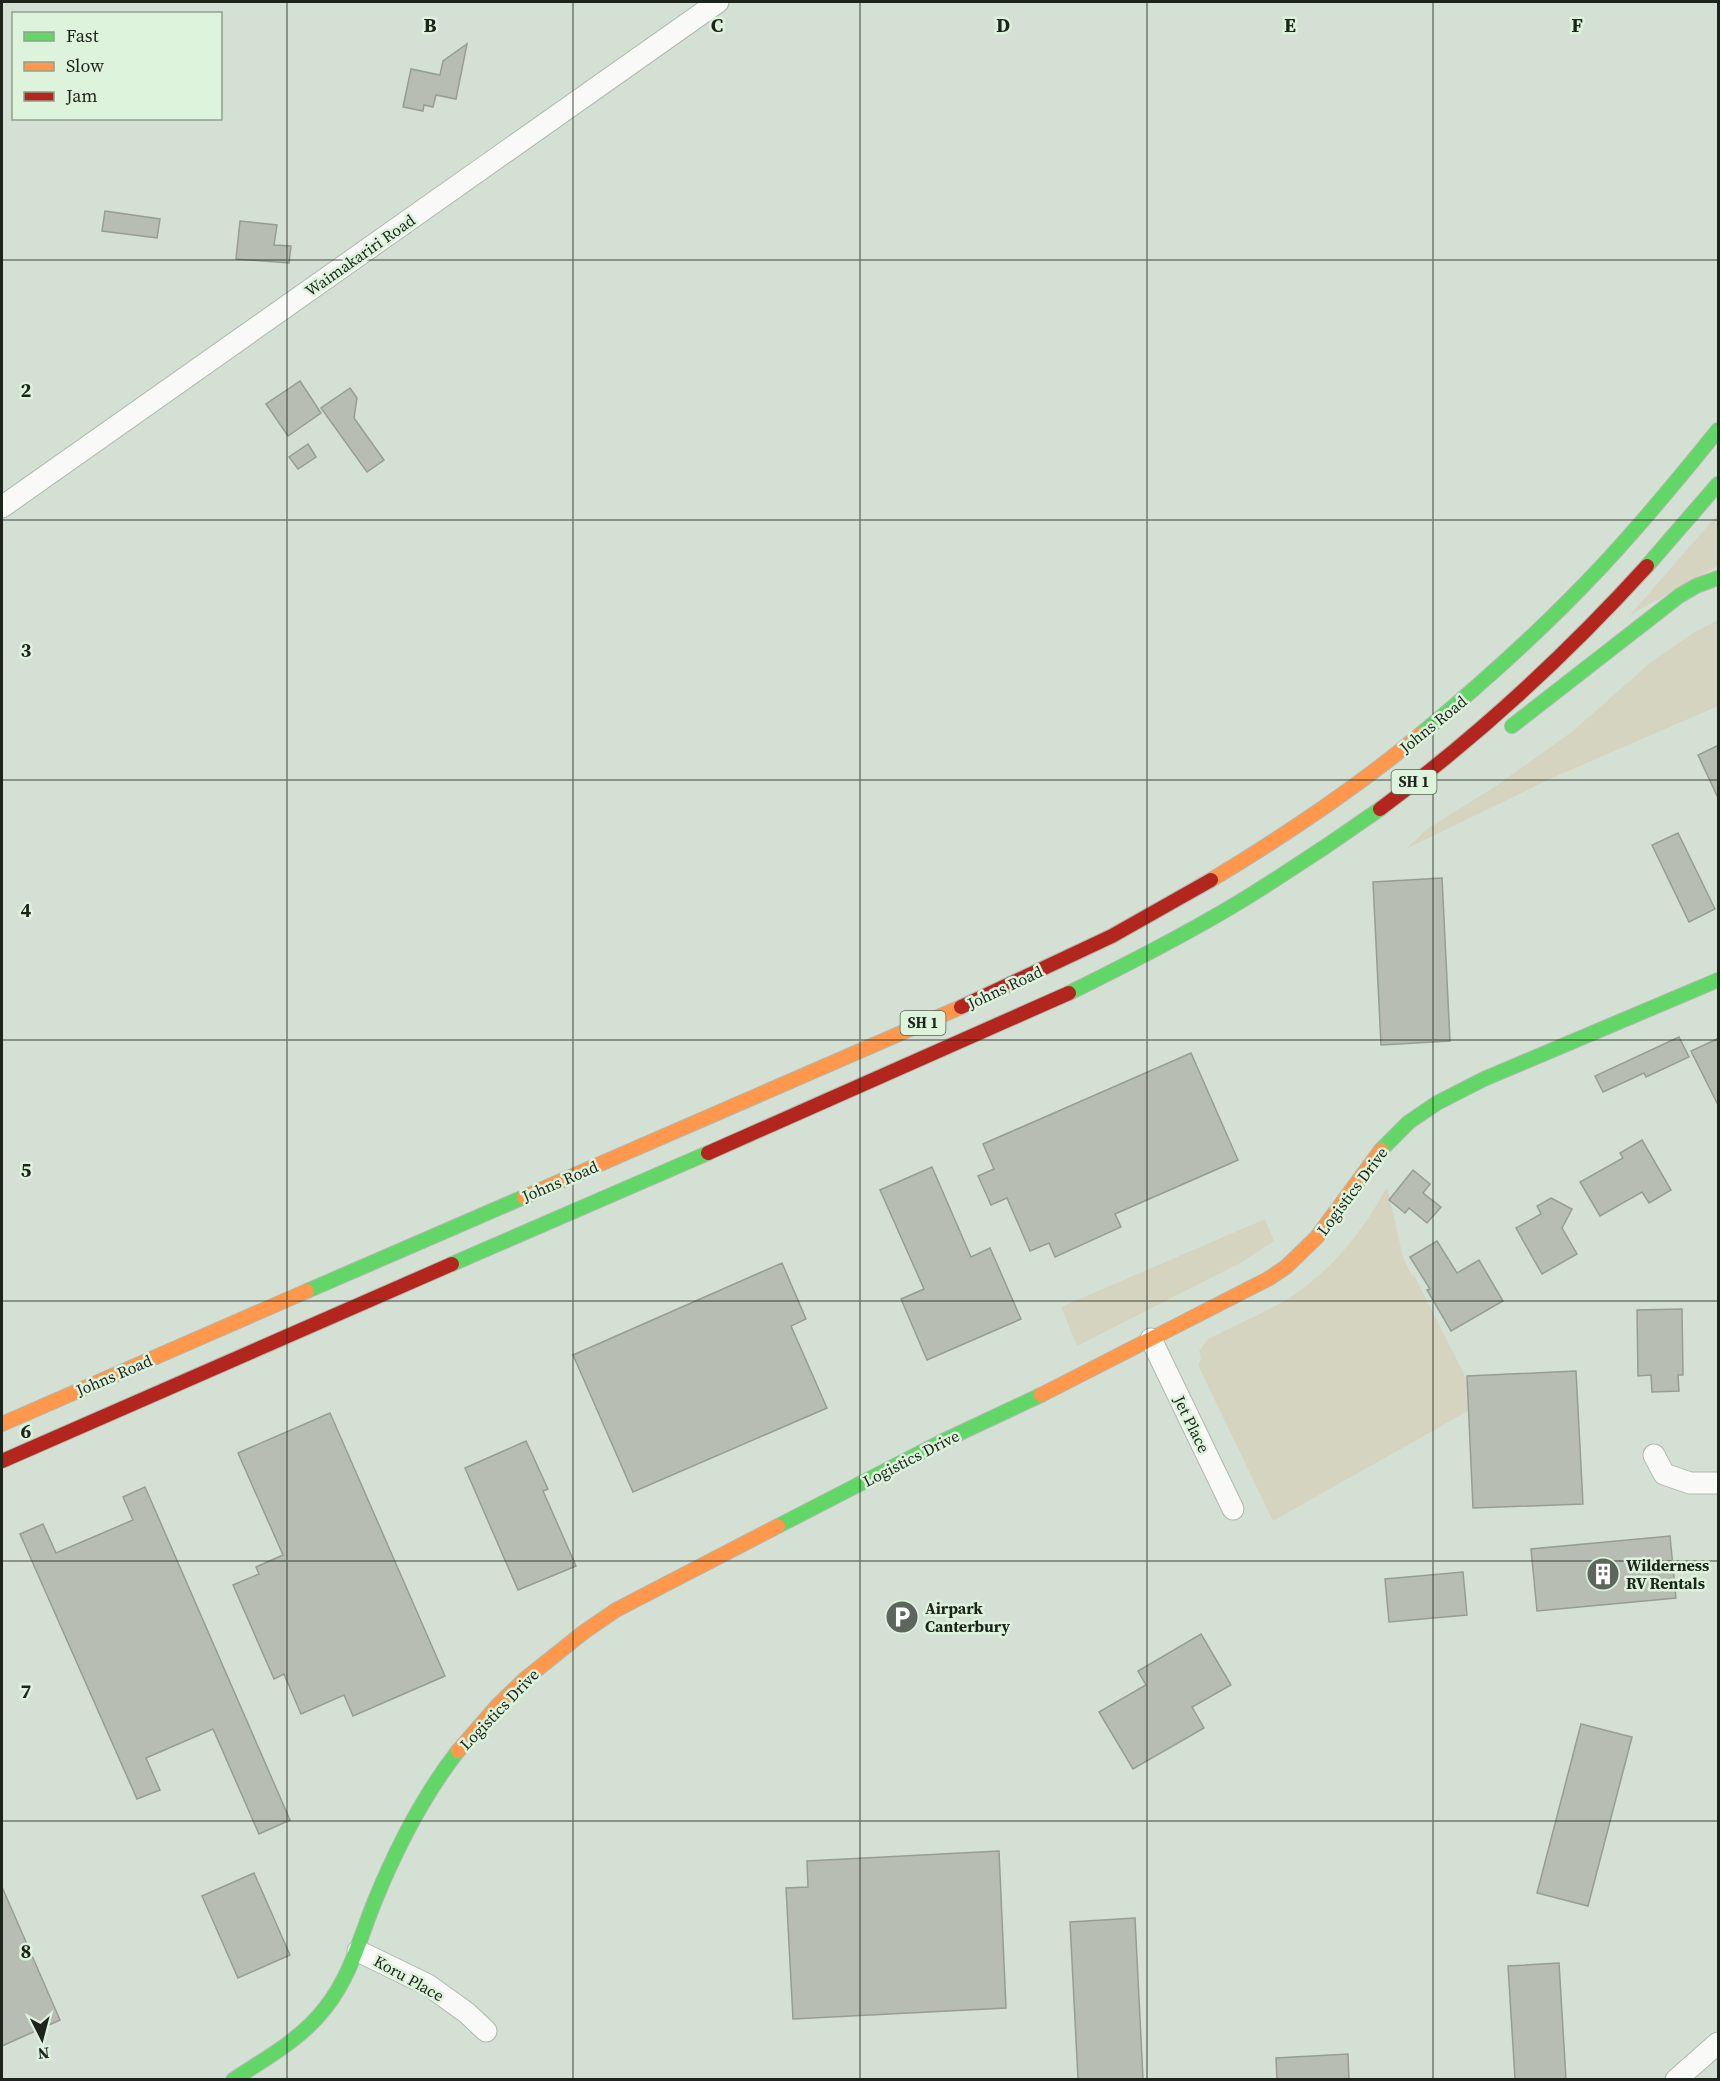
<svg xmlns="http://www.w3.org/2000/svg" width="1720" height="2081" font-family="'Source Serif 4',serif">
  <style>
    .green { fill: #d5d4c1 }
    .building { fill: #b7bdb2; stroke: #979d92; stroke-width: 1.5 }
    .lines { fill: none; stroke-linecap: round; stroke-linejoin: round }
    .street-casing { stroke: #afb9af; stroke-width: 23 }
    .fast-casing { stroke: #afb9af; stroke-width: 16 }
    .slow-casing { stroke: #afb9af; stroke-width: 16 }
    .jam-casing { stroke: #afb9af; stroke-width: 16 }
    .street { stroke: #f9faf8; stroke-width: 21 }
    .fast { stroke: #63d668; stroke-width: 14 }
    .slow { stroke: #ff974d; stroke-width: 14 }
    .jam { stroke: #b3261e; stroke-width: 14 }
    .grid { fill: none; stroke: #1d241c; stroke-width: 1.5; stroke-opacity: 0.55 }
    .labels { text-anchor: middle; stroke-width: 5; stroke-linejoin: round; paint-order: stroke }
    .shield { fill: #ddf3db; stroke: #576255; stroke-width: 1.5 }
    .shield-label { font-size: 15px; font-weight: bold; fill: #1d241c }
    .street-label { font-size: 16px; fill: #1d241c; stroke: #ddf3db }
    .poi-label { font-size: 16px; font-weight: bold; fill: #1d241c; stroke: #ddf3db; text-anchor: start }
    .grid-label { font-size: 20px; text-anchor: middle; font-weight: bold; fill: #1d241c; stroke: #ddf3db; stroke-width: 5; stroke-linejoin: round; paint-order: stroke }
  </style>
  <rect width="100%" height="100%" fill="#d4e0d3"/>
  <!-- green -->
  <g class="green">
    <path d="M 1718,514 L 1718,566 L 1630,615 Z"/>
    <path d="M 1718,620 L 1718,706 L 1552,778 L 1406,849 L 1427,829 L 1496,786 L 1573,731 L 1650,663 L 1693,633 Z"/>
    <path d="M 1387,1187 L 1403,1257 L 1412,1276 L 1414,1275 L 1467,1380 L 1468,1411 L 1273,1521 L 1198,1365 L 1201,1358 L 1199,1351 L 1208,1339 C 1235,1325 1265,1313 1291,1297 C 1332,1270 1364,1230 1387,1187 Z"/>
    <path d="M 1265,1219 L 1274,1241 L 1242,1262 L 1077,1346 L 1061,1307 Z"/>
  </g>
  <!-- building -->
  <g class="building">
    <path d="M 467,44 L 456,99 L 436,95 L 433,107 L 424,105 L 423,111 L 403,107 L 411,69 L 440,75 L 443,61 Z"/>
    <path d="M 105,211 L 160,219 L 157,238 L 102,231 Z"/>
    <path d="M 240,221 L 277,225 L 274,245 L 291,246 L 289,263 L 236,259 Z"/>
    <path d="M 300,381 L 321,413 L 288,436 L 266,404 Z"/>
    <path d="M 350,388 L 357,398 L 354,418 L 384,460 L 367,472 L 321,408 Z"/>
    <path d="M 308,444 L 316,457 L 298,469 L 289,457 Z"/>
    <path d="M 1719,745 L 1719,800 L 1698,755 Z"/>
    <path d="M 1678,833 L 1715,909 L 1689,922 L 1652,845 Z"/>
    <path d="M 1442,878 L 1450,1041 L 1381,1045 L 1373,882 Z"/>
    <path d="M 1679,1037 L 1689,1057 L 1646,1077 L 1644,1073 L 1603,1092 L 1595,1076 Z"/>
    <path d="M 1719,1038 L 1719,1107 L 1691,1051 Z"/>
    <path d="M 1191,1053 L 1238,1160 L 1115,1214 L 1121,1227 L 1055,1257 L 1049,1243 L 1030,1251 L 1007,1198 L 991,1205 L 978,1176 L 994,1169 L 983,1144 Z"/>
    <path d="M 1642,1140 L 1671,1190 L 1649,1203 L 1642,1192 L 1600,1216 L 1580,1182 L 1623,1158 L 1620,1153 Z"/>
    <path d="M 932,1167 L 971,1257 L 990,1248 L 1021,1319 L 927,1360 L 901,1299 L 924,1289 L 880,1190 Z"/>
    <path d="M 1413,1170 L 1430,1184 L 1423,1193 L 1441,1207 L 1427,1223 L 1409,1208 L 1405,1213 L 1389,1200 Z"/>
    <path d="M 1551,1198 L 1572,1209 L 1562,1228 L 1577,1254 L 1542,1274 L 1516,1228 L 1541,1214 L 1537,1206 Z"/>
    <path d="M 1437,1241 L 1457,1273 L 1479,1260 L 1503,1301 L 1451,1331 L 1427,1290 L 1430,1289 L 1410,1257 Z"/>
    <path d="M 782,1263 L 806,1319 L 791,1326 L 827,1408 L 633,1492 L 573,1355 Z"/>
    <path d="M 1682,1309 L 1683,1375 L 1678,1375 L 1679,1391 L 1652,1392 L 1651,1375 L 1638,1376 L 1637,1310 Z"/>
    <path d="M 1576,1371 L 1583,1504 L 1473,1508 L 1467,1376 Z"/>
    <path d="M 330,1413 L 445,1676 L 353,1716 L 344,1695 L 301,1714 L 284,1674 L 274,1679 L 233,1585 L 259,1574 L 256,1567 L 283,1555 L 238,1453 Z"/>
    <path d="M 526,1441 L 548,1489 L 543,1491 L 576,1566 L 518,1590 L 465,1468 Z"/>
    <path d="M 145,1487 L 290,1820 L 259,1834 L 213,1729 L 146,1758 L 160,1790 L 137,1799 L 20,1534 L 43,1524 L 56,1553 L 133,1520 L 123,1497 Z"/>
    <path d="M 1670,1536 L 1676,1598 L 1537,1611 L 1531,1549 Z"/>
    <path d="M 1463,1572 L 1467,1615 L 1389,1622 L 1385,1579 Z"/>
    <path d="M 1201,1634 L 1231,1685 L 1192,1707 L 1204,1728 L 1133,1769 L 1099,1712 L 1146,1685 L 1138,1671 Z"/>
    <path d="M 1581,1724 L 1632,1737 L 1588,1906 L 1537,1893 Z"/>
    <path d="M 999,1851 L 1006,2008 L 793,2019 L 786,1888 L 808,1887 L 807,1861 Z"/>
    <path d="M 254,1873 L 290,1955 L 238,1978 L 202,1896 Z"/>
    <path d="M 2,1887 L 60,2020 L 2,2046 Z"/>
    <path d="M 1135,1918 L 1143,2079 L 1078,2079 L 1070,1922 Z"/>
    <path d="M 1559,1963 L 1566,2079 L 1515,2079 L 1508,1966 Z"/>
    <path d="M 1348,2054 L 1349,2079 L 1277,2079 L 1276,2058 Z"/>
  </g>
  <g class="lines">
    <!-- street casing -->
    <g class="street-casing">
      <g id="street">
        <path d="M 2,507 L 718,2"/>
        <path d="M 1151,1339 L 1233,1509"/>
        <path d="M 1654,1455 L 1664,1474 L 1690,1483 L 1718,1483"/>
        <path d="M 358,1951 L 428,1985 L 467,2013 L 486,2031"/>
        <path d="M 1676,2080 L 1718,2043"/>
      </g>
    </g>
    <!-- fast casing -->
    <g class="fast-casing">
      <g id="fast">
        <path d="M 1647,566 L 1718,484"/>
        <path d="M 1512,726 L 1679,596 L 1696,586 L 1718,578"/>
        <path d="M 1421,734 C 1485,681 1546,626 1602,566 C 1643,522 1681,476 1718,430"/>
        <path d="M 1069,993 C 1132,962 1195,930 1254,893 C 1297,866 1339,838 1380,809"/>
        <path d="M 1381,1150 L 1409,1122 L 1437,1103 L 1484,1079 L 1718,980"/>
        <path d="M 452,1264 L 708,1153"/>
        <path d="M 307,1291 L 524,1197"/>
        <path d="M 778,1526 L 943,1441 L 1041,1395"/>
        <path d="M 233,2080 C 266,2058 302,2039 326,2007 C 350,1977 360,1938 374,1903 C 396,1849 422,1797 458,1751"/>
      </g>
    </g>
    <!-- slow casing -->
    <g class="slow-casing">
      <g id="slow">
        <path d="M 1211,880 C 1284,836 1356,788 1421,734"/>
        <path d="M 524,1197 L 961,1007"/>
        <path d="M 1041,1395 L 1268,1279 L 1286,1267 L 1317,1237 L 1381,1150"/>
        <path d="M 2,1424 L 307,1291"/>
        <path d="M 458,1751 L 498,1705 L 525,1679 L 584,1632 L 616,1610 L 778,1526"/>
      </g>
    </g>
    <!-- jam casing -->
    <g class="jam-casing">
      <g id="jam">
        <path d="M 1380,809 C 1477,737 1566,655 1647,566"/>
        <path d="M 961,1007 L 1112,936 L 1211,880"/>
        <path d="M 708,1153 L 1069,993"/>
        <path d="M 2,1461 L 452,1264"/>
      </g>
    </g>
    <!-- street -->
    <use href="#street" class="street"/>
    <!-- fast -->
    <use href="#fast" class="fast"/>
    <!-- slow -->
    <use href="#slow" class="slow"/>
    <!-- jam -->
    <use href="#jam" class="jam"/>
  </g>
  <!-- grid -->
  <path class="grid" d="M 287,2 L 287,2080M 573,2 L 573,2080M 860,2 L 860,2080M 1147,2 L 1147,2080M 1433,2 L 1433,2080M 2,260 L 1718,260M 2,520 L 1718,520M 2,780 L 1718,780M 2,1040 L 1718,1040M 2,1301 L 1718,1301M 2,1561 L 1718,1561M 2,1821 L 1718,1821"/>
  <!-- icons -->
  <defs>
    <g id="building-disc" transform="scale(1.725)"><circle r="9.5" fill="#5d665c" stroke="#ddf3db"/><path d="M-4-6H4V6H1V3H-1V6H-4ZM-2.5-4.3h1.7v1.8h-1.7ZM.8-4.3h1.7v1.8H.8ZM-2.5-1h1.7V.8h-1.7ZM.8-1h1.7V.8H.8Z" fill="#fff"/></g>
    <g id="parking-disc" transform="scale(1.725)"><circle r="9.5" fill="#5d665c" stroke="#ddf3db"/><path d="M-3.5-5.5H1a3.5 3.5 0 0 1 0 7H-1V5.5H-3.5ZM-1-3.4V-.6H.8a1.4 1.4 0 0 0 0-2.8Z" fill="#fff"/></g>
  </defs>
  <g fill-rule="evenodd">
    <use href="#building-disc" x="1603" y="1574"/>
    <use href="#parking-disc" x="902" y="1617"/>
  </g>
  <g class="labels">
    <!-- shield labels -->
    <g class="shield">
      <rect x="1391.5" y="770" width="45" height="24" rx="4.5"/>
      <rect x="900.5" y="1011" width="45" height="24" rx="4.5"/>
    </g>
    <g class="shield-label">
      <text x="1414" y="787">SH 1</text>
      <text x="923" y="1028">SH 1</text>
    </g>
    <!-- street labels -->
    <g class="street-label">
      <text transform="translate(360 255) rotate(-35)" y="6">Waimakariri Road</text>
      <text transform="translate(1433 724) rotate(-39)" y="6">Johns Road</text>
      <text transform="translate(1005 987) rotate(-25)" y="6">Johns Road</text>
      <text transform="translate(560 1181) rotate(-23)" y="6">Johns Road</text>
      <text transform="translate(1352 1191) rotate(-53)" y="6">Logistics Drive</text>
      <text transform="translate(114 1375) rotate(-23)" y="6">Johns Road</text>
      <text transform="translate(1192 1424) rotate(64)" y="6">Jet Place</text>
      <text transform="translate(911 1458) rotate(-27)" y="6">Logistics Drive</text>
      <text transform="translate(499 1709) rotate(-46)" y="6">Logistics Drive</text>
      <text transform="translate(409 1978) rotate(29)" y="6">Koru Place</text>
    </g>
    <!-- poi labels -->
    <g class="poi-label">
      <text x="1626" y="1571">Wilderness<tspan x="1626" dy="18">RV Rentals</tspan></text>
      <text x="925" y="1614">Airpark<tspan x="925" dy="18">Canterbury</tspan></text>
    </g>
  </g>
  <g class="grid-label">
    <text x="430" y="32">B</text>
    <text x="717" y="32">C</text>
    <text x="1003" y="32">D</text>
    <text x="1290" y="32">E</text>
    <text x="1577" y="32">F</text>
    <text x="26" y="397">2</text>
    <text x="26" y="657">3</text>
    <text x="26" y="917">4</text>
    <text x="26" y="1177">5</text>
    <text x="26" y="1438">6</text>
    <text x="26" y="1698">7</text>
    <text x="26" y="1958">8</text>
  </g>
  <!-- border -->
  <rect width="1720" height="2081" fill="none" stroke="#1d241c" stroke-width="6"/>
  <!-- legend -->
  <rect x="12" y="12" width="210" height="108" fill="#ddf3db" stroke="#90a08f" stroke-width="1.5"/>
  <rect x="24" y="32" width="30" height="9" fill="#63d668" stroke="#90a08f" stroke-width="1.5"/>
  <text x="66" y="42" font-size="18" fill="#1d241c">Fast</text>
  <rect x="24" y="62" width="30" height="9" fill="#ff974d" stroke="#90a08f" stroke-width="1.5"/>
  <text x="66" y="72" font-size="18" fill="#1d241c">Slow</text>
  <rect x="24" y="92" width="30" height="9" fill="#b3261e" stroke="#90a08f" stroke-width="1.5"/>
  <text x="66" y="102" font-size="18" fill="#1d241c">Jam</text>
  <!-- north arrow -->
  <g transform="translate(42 2039) rotate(174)" stroke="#ddf3db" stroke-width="4.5" paint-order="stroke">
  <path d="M0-4.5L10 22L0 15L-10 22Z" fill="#1d241c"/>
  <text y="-9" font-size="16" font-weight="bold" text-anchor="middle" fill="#1d241c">N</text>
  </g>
</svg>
